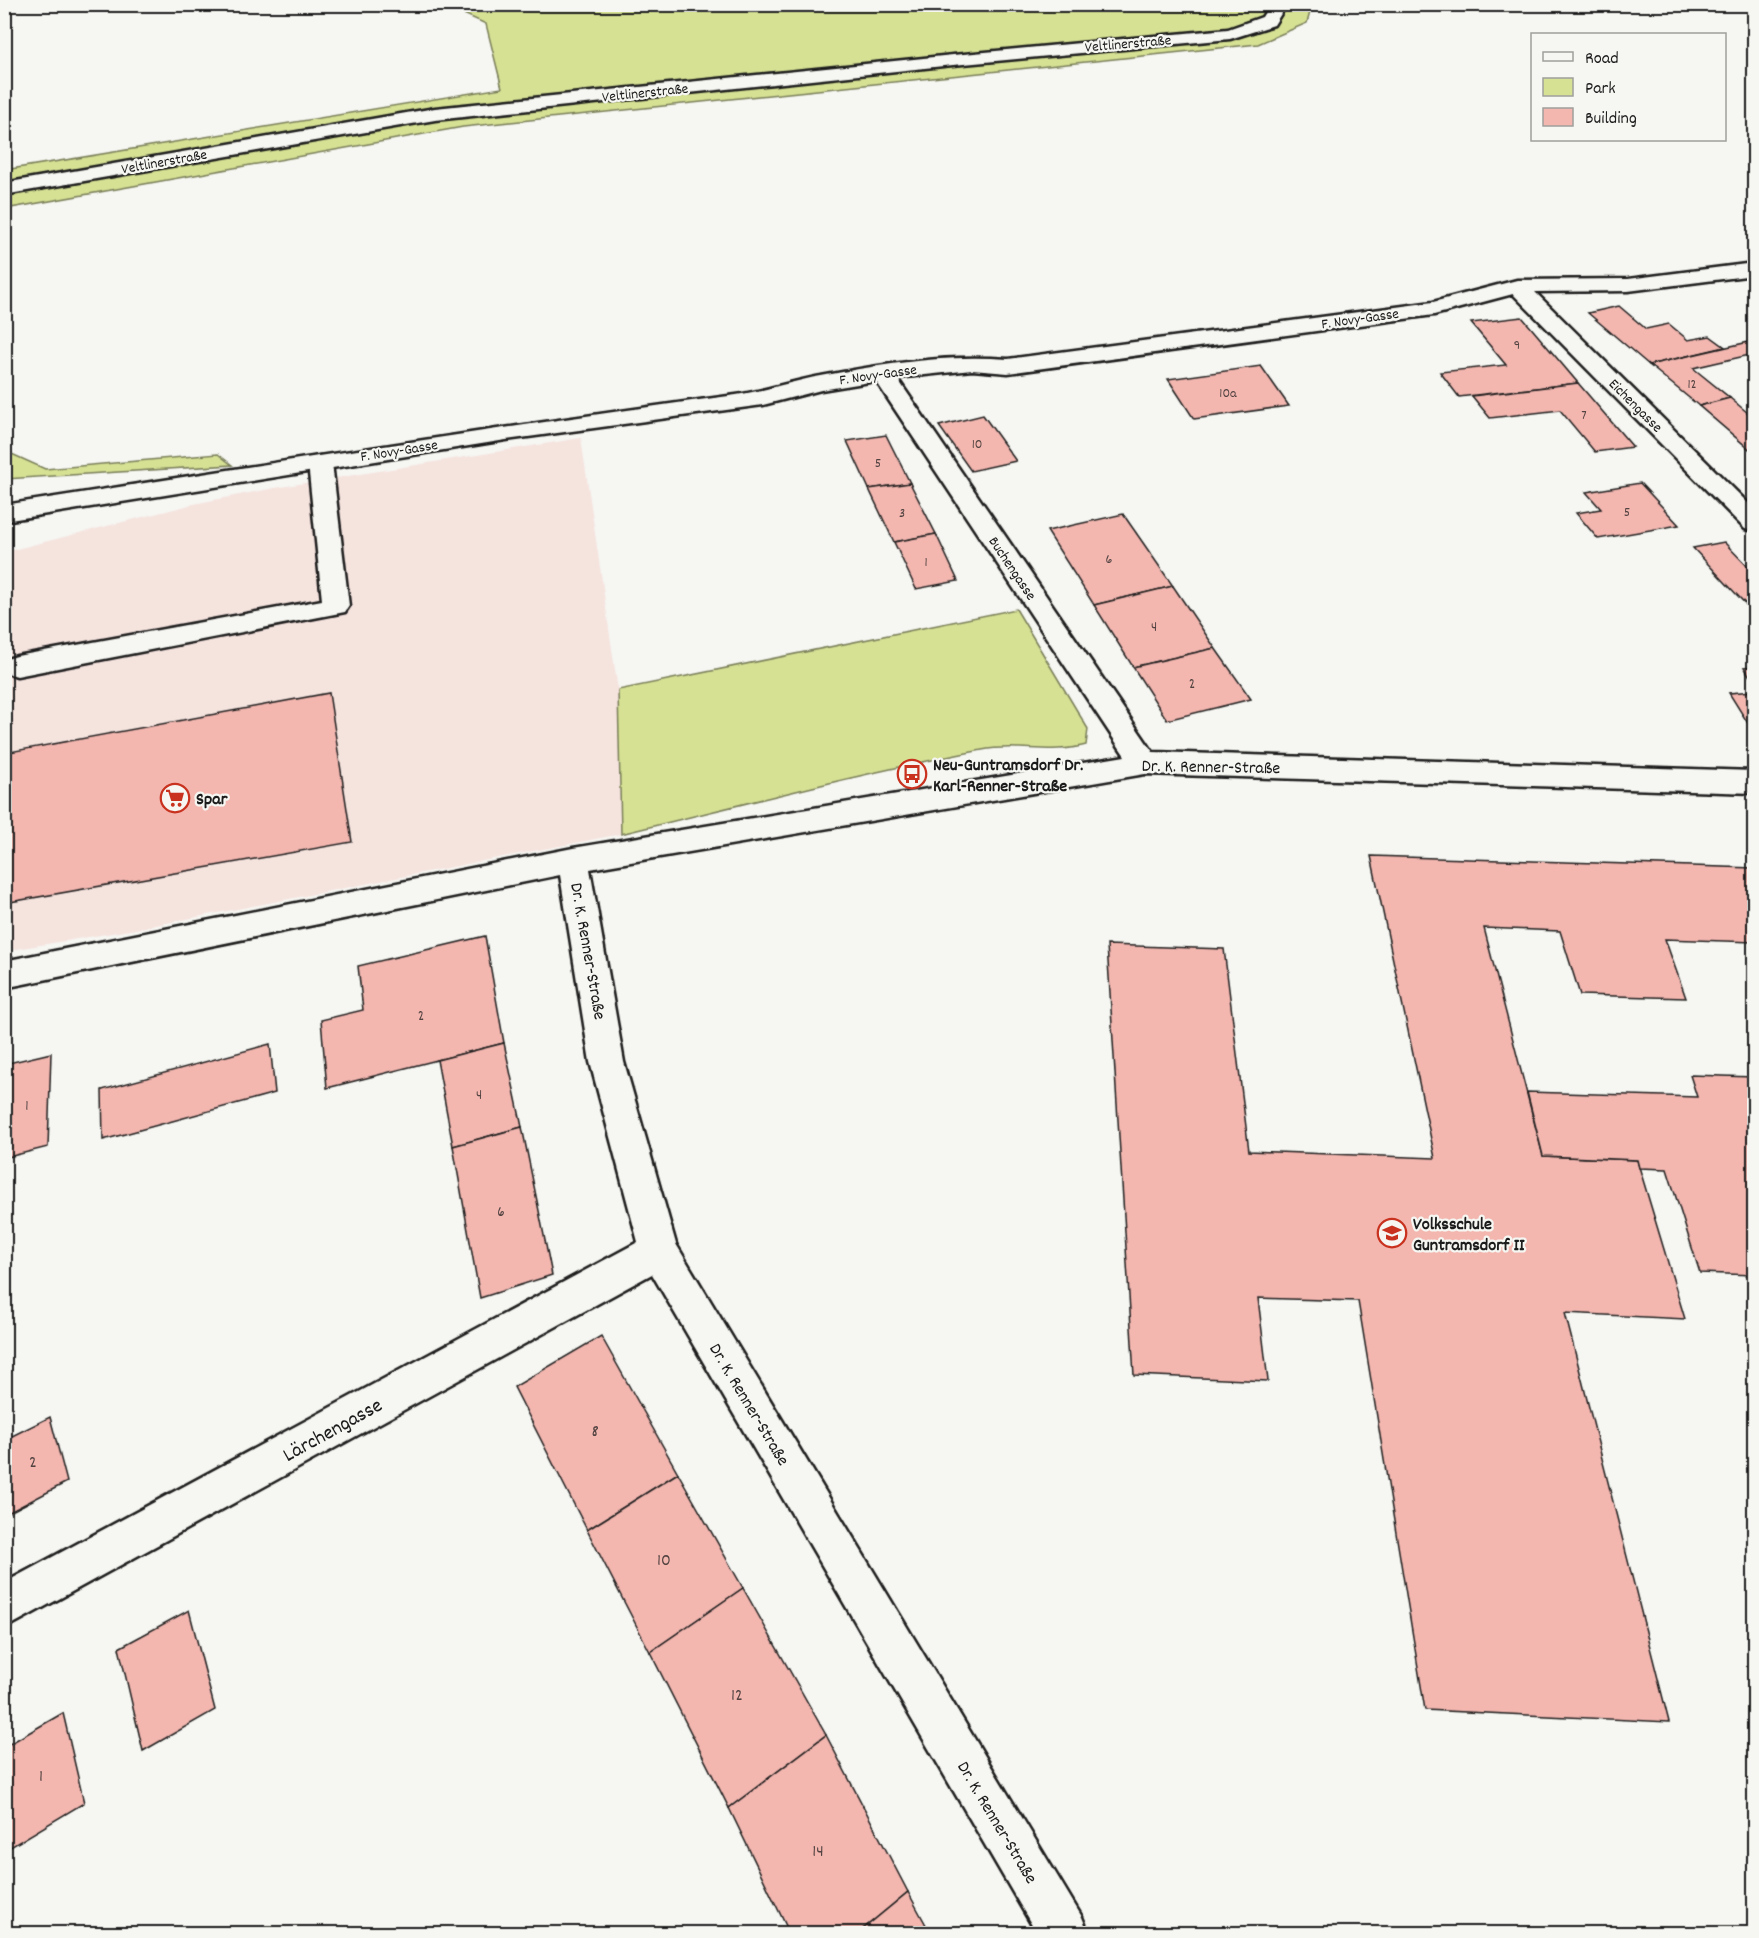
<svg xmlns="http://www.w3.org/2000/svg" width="1759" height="1938" font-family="Dekko,sans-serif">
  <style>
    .built { fill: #f5e3de }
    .green { fill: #d6e194; stroke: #797e58; stroke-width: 1.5 }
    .building { fill: #f3b7b0; stroke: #1c1c1c; stroke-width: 1.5 }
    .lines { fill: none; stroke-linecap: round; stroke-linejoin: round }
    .service-casing { stroke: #1c1c1c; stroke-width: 5 }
    .minor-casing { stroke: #1c1c1c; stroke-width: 5 }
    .service { fill: #f6f6f2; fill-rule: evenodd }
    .minor { fill: #f6f6f2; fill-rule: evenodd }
    .labels { text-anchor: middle; stroke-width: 4.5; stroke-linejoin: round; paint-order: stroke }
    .far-number-label { font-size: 14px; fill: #524341 }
    .far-street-label { font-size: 15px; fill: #1c1c1c; stroke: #f6f6f2 }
    .number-label { font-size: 15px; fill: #524341 }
    .poi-label { font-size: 18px; font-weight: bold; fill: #1c1c1c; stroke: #f6f6f2; text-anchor: start }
    .street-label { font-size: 18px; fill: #1c1c1c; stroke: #f6f6f2 }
    .near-number-label { font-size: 18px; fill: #524341 }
    .near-street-label { font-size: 21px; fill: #1c1c1c; stroke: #f6f6f2 }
  </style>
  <rect width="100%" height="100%" fill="#f6f6f2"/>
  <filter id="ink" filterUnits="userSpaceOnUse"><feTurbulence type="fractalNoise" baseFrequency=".0167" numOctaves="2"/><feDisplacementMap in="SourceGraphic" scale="12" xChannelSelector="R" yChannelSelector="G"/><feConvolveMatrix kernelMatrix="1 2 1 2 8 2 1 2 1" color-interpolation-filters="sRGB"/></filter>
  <g filter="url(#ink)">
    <!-- built -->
    <path class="built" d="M 581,438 L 618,690 L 621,834 L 136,929 L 5,951 L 5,552 L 194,504 L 275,488 Z"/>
    <!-- green -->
    <g class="green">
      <path d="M 444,5 L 1312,5 L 1307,23 L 1258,44 L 463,127 L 5,209 L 5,170 L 502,88 L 486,24 Z"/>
      <path d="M 5,451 L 45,469 L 218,454 L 232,465 L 5,479 Z"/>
      <path d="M 1016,609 L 1088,729 L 1086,745 C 1051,755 1017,743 982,750 C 861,773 741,805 621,834 L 618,690 Z"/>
    </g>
    <!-- building -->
    <g class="building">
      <path d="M 1619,306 L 1646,329 L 1669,324 L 1688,340 L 1710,336 L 1725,347 L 1649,365 L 1588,313 Z"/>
      <path d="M 1522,317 L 1578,383 L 1459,397 L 1440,372 L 1506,365 L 1471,323 Z"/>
      <path d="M 1753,341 L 1754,354 L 1693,368 L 1730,398 L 1699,406 L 1649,365 Z"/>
      <path d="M 1261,366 L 1289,406 L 1194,419 L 1168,379 Z"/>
      <path d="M 1578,383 L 1633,447 L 1595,452 L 1560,410 L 1490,418 L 1472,396 Z"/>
      <path d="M 1730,398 L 1754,418 L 1754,453 L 1699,406 Z"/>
      <path d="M 983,415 L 1016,461 L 971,471 L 939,426 Z"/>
      <path d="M 886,435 L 910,483 L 869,489 L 847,441 Z"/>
      <path d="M 910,483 L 936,534 L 894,542 L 869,489 Z"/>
      <path d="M 1640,483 L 1679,525 L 1598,539 L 1576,513 L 1601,509 L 1586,492 Z"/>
      <path d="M 1123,514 L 1173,586 L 1094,605 L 1047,531 Z"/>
      <path d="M 936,534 L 958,581 L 916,589 L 894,542 Z"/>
      <path d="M 1724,542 L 1754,573 L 1754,613 L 1693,548 Z"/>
      <path d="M 1173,586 L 1215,648 L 1133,667 L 1094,605 Z"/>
      <path d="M 1215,648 L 1251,699 L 1167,720 L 1133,667 Z"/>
      <path d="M 1754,666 L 1754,683 L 1744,667 Z"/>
      <path d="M 1754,691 L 1754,733 L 1729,693 Z"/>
      <path d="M 329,693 L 352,842 L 4,903 L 4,753 Z"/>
      <path d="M 1371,856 L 1754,868 L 1754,942 L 1665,939 L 1686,998 L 1580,995 L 1560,931 L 1484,928 L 1543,1156 L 1637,1160 L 1685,1319 L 1565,1313 L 1669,1722 L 1425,1710 L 1358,1301 L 1258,1298 L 1268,1381 L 1134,1375 L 1107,945 L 1224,949 L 1249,1151 L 1435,1158 Z"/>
      <path d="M 485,936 L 504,1043 L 327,1088 L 321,1020 L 363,1010 L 358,966 Z"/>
      <path d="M 504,1043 L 522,1127 L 453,1146 L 437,1060 Z"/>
      <path d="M 270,1044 L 275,1093 L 103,1140 L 102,1090 Z"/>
      <path d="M 51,1053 L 48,1147 L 4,1158 L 4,1064 Z"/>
      <path d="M 1690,1075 L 1754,1077 L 1754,1275 L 1700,1273 L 1667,1169 L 1639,1168 L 1637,1160 L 1543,1156 L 1527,1092 L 1697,1097 Z"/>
      <path d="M 522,1127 L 552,1275 L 480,1298 L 453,1146 Z"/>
      <path d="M 601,1336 L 678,1473 L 587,1530 L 514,1387 Z"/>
      <path d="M 50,1417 L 67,1482 L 4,1515 L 4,1440 Z"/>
      <path d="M 678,1473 L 743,1588 L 650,1652 L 587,1530 Z"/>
      <path d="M 743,1588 L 826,1735 L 729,1808 L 650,1652 Z"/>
      <path d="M 189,1610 L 215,1710 L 143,1751 L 119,1648 Z"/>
      <path d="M 63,1713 L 84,1803 L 4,1851 L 4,1747 Z"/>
      <path d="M 826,1735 L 908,1892 L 857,1934 L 790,1934 L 729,1808 Z"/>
      <path d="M 908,1892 L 931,1934 L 857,1934 Z"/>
    </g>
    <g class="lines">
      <!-- service casing -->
      <g class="service-casing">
        <path id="service" d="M 320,456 L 329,458 L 332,463 L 349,606 L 345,612 L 17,676 L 7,673 L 4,664 L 7,659 L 17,656 L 322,600 L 308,463 L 311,458 Z"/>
      </g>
      <!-- minor casing -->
      <g class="minor-casing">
        <g id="minor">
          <path d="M 1270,4 L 1287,4 L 1274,25 L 1230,39 L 953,65 L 435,120 L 4,195 L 4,183 L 435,108 L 953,55 L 1228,29 L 1262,17 Z"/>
          <path d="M 1754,263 L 1754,275 L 1628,291 L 1535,292 L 1754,509 L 1754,531 L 1745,529 L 1513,294 L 1434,315 L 1008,373 L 972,370 L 897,378 L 1153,752 L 1754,771 L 1754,793 L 1145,774 L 590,869 L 624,1062 L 676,1244 L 1082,1917 L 1089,1934 L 1037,1934 L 652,1274 L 4,1629 L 4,1583 L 638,1242 L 590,1062 L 560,875 L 4,988 L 4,961 L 573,848 L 1125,756 L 876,381 L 821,390 L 763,405 L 506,440 L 4,521 L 4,505 C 248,467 492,428 736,395 C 765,391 792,381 821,376 C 882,364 946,354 1008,359 L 1433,302 L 1517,280 L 1628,279 Z"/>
        </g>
      </g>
      <!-- service -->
      <use href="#service" class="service"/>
      <!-- minor -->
      <use href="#minor" class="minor"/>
    </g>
  </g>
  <!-- icons -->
  <defs>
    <g id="bus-ring" transform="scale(1.5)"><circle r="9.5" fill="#f6f6f2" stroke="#c8321e" stroke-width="1.5"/><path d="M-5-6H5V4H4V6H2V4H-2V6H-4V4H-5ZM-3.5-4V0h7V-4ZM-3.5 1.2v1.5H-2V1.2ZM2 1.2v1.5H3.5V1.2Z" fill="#c8321e"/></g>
    <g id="supermarket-ring" transform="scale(1.5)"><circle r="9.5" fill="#f6f6f2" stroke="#c8321e" stroke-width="1.5"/><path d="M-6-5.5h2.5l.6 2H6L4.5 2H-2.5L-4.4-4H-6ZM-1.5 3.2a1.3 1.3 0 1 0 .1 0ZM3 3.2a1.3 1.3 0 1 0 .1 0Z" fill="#c8321e"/></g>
    <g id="school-ring" transform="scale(1.5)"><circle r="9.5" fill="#f6f6f2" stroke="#c8321e" stroke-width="1.5"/><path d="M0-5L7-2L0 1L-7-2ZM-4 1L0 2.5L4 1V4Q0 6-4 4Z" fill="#c8321e"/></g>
  </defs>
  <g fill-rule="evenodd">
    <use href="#bus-ring" x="912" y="774"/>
    <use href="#supermarket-ring" x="175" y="798"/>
    <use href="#school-ring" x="1392" y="1233"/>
  </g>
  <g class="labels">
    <!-- far-number labels -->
    <g class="far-number-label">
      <text x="1517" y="349">9</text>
      <text x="1692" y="388">12</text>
      <text x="1228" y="397">10a</text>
      <text x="1584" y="419">7</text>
      <text x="977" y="448">10</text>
      <text x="878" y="467">5</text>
      <text x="1627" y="516">5</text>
      <text x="902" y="517">3</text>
      <text x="1109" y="563">6</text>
      <text x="926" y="566">1</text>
    </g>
    <!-- far-street labels -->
    <g class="far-street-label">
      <text transform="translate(1128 43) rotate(-5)" y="5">Veltlinerstraße</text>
      <text transform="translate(645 92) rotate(-6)" y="5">Veltlinerstraße</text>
      <text transform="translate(164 161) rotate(-10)" y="5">Veltlinerstraße</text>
      <text transform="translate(1360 318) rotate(-8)" y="5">F. Novy-Gasse</text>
      <text transform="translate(878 374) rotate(-8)" y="5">F. Novy-Gasse</text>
      <text transform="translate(1636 405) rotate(45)" y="5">Eichengasse</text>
      <text transform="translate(399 450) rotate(-9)" y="5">F. Novy-Gasse</text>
      <text transform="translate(1013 568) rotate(56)" y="5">Buchengasse</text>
    </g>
    <!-- number labels -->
    <g class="number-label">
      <text x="1154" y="631">4</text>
      <text x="1192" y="688">2</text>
      <text x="421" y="1020">2</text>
      <text x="479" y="1099">4</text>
      <text x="27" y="1110">1</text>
      <text x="501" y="1216">6</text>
    </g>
    <!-- poi labels -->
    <g class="poi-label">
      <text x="933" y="770">Neu-Guntramsdorf Dr.<tspan x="933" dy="21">Karl-Renner-Straße</tspan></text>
      <text x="196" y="804">Spar</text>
      <text x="1413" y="1229">Volksschule<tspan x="1413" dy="21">Guntramsdorf II</tspan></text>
    </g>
    <!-- street labels -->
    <g class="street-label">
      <text transform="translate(1211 766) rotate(1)" y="6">Dr. K. Renner-Straße</text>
      <text transform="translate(589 951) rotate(80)" y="6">Dr. K. Renner-Straße</text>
      <text transform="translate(750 1404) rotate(59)" y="6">Dr. K. Renner-Straße</text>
      <text transform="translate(998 1822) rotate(59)" y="6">Dr. K. Renner-Straße</text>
    </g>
    <!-- near-number labels -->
    <g class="near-number-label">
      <text x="595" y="1436">8</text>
      <text x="33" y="1467">2</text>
      <text x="664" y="1565">10</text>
      <text x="737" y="1700">12</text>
      <text x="41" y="1781">1</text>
      <text x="818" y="1856">14</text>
    </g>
    <!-- near-street labels -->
    <g class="near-street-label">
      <text transform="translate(332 1429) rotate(-29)" y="7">Lärchengasse</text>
    </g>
  </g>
  <!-- margin -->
  <rect width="1759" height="1938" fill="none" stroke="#f6f6f2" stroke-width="24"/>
  <rect x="12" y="12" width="1735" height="1914" fill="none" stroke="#1c1c1c" stroke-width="2" filter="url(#ink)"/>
  <!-- legend -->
  <rect x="1531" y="33" width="195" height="108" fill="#f6f6f2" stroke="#9f9f9c" stroke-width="1.5"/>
  <rect x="1543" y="52" width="30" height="9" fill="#f6f6f2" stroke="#9f9f9c" stroke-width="1.5"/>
  <text x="1585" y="63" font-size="18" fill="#1c1c1c">Road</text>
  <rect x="1543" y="78" width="30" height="18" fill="#d6e194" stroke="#9f9f9c" stroke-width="1.5"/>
  <text x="1585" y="93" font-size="18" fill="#1c1c1c">Park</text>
  <rect x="1543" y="108" width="30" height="18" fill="#f3b7b0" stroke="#9f9f9c" stroke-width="1.5"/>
  <text x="1585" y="123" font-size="18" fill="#1c1c1c">Building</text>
</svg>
